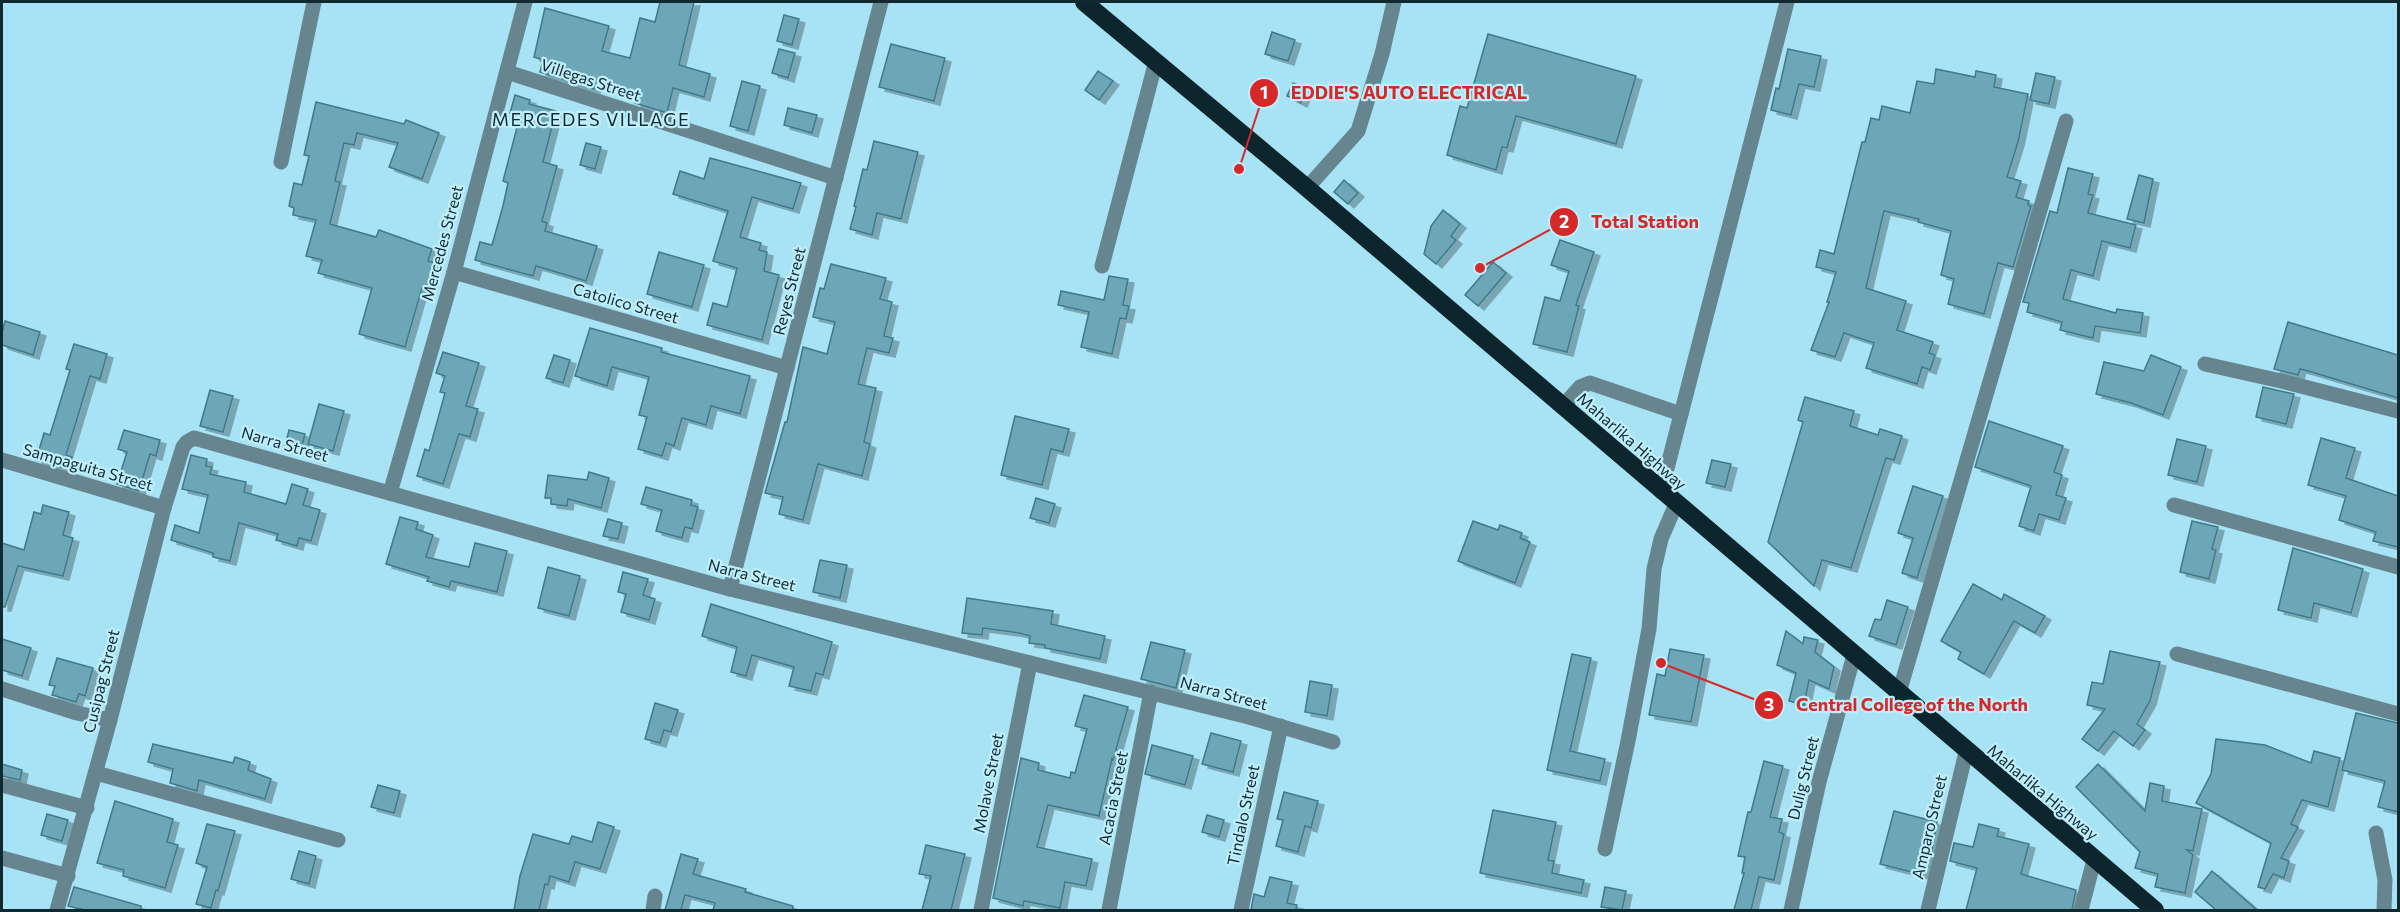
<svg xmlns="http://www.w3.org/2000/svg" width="2400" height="912" font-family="Commissioner,sans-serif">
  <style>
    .building { fill: #6ca6b7; stroke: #3f7989; stroke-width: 1.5; filter: url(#shadow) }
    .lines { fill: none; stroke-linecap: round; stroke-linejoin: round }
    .minor { stroke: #67858e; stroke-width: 15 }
    .highway { stroke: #0d252c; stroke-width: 18 }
    .labels { text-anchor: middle; stroke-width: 4.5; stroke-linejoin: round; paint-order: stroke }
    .street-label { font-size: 16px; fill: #112a31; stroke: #bfeefc }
    .neighbourhood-label { font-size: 18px; letter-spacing: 1.5px; fill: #112a31; stroke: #bfeefc }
    .leader { fill: none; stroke: #d62828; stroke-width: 2 }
    .callout-dot { fill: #d62828; stroke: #bfeefc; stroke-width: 2 }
    .mark-label { font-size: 18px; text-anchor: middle; font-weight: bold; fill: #fff }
    .callout-label { font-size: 18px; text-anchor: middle; font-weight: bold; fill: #d62828; stroke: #bfeefc; stroke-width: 4.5; stroke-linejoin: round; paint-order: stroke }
  </style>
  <defs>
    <filter id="shadow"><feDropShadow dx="6" dy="4" stdDeviation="0" flood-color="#0004"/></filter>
  </defs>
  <rect width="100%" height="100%" fill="#a7e3f5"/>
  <!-- building -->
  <g class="building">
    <path d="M 660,2 L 694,2 L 679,65 L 710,74 L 704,97 L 673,88 L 667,113 L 635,103 L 637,95 L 595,85 L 594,89 L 540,72 L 543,60 L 534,57 L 545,8 L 609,26 L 602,51 L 630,58 L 640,18 L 655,22 Z"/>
    <path d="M 784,15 L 799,19 L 792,45 L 777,41 Z"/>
    <path d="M 1272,32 L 1295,40 L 1288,61 L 1265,54 Z"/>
    <path d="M 1488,34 L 1636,76 L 1616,144 L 1516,116 L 1507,148 L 1502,147 L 1496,170 L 1447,155 L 1460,106 L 1467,108 Z"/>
    <path d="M 891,44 L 945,58 L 934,101 L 879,87 Z"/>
    <path d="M 779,49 L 795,53 L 788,78 L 772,73 Z"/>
    <path d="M 1788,49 L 1821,56 L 1814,87 L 1799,84 L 1791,115 L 1771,110 L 1776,88 L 1779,89 Z"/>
    <path d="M 1936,69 L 1975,77 L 1976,71 L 1996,75 L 1994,87 L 2028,94 L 2018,142 L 2007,177 L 2021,181 L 2016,197 L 2029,201 L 2028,205 L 2031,206 L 2013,267 L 1998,263 L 1984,314 L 1948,304 L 1954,279 L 1941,275 L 1951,231 L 1918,222 L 1919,219 L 1884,211 L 1866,288 L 1906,301 L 1897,330 L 1933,342 L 1929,353 L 1935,355 L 1930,370 L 1922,367 L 1917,384 L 1866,368 L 1874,343 L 1844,333 L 1835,357 L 1811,350 L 1829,302 L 1827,302 L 1836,272 L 1816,267 L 1820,250 L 1834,254 L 1862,142 L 1865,142 L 1871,118 L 1879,120 L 1882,106 L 1910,113 L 1917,81 L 1934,84 Z"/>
    <path d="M 1098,71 L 1113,81 L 1099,100 L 1085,90 Z"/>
    <path d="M 2036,73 L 2055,77 L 2049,104 L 2030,100 Z"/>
    <path d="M 742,81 L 760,86 L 748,131 L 730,126 Z"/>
    <path d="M 1293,83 L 1307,89 L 1301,103 L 1287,96 Z"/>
    <path d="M 515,95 L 530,100 L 529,104 L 556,111 L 543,162 L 557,166 L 542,221 L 547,223 L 545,231 L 597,246 L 586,281 L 536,266 L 533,276 L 475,260 L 480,242 L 492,245 L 503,206 L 508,183 L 503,181 L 520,116 L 510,113 Z"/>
    <path d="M 316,102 L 404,124 L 406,120 L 439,133 L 422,179 L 389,167 L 398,143 L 357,133 L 354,145 L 344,143 L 335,181 L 340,182 L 330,224 L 376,237 L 379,230 L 432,249 L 428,261 L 435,263 L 426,290 L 422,288 L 405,347 L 359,334 L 372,288 L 318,273 L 322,260 L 306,256 L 316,220 L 293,215 L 294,208 L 289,206 L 294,183 L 302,185 L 309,156 L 304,155 Z"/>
    <path d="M 788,108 L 817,115 L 812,133 L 784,125 Z"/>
    <path d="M 874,141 L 918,152 L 901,219 L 877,213 L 872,235 L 850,229 L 856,207 L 854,206 L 863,169 L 867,170 Z"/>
    <path d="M 586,143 L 601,147 L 595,169 L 580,165 Z"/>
    <path d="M 710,158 L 801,183 L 793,209 L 752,197 L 740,237 L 761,243 L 759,250 L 767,252 L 764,271 L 779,275 L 762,340 L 707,325 L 713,303 L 727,307 L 737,268 L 713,261 L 728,211 L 673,194 L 680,171 L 704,179 Z"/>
    <path d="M 2068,168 L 2093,174 L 2088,194 L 2093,195 L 2088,213 L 2136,225 L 2130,248 L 2102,241 L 2093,276 L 2071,270 L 2063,299 L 2116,313 L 2117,309 L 2143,313 L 2140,333 L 2095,326 L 2093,338 L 2060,330 L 2062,322 L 2027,312 L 2029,303 L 2023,302 L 2050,211 L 2057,213 Z"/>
    <path d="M 2139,175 L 2153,179 L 2144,223 L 2127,219 Z"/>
    <path d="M 1344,180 L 1358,193 L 1348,204 L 1334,192 Z"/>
    <path d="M 1443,210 L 1460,224 L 1451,236 L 1456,240 L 1436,264 L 1424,254 L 1431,226 Z"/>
    <path d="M 1560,240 L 1594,252 L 1576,305 L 1579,306 L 1567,352 L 1533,344 L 1545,297 L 1560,301 L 1569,271 L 1551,265 Z"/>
    <path d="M 659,252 L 704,265 L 692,307 L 647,294 Z"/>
    <path d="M 1493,262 L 1506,273 L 1478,306 L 1465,295 Z"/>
    <path d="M 831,264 L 886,278 L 880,299 L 892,302 L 884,336 L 893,338 L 889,353 L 867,348 L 858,384 L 876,388 L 864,442 L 870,444 L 862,476 L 818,464 L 803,520 L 779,514 L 783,497 L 765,493 L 785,422 L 787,422 L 803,347 L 827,354 L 835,322 L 813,317 L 820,288 L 824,289 Z"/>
    <path d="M 1109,276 L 1128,279 L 1123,305 L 1129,306 L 1126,319 L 1120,318 L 1112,354 L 1081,347 L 1089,312 L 1058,305 L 1061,291 L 1104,300 Z"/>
    <path d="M 5,321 L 40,332 L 33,355 L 2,345 L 2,333 Z"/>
    <path d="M 2288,322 L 2398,355 L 2398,398 L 2308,371 L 2300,369 L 2298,375 L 2274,369 Z"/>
    <path d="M 590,328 L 662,348 L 661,352 L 750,376 L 740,414 L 711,406 L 706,425 L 682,418 L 674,446 L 666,443 L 662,456 L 638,449 L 647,417 L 639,415 L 649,377 L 612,367 L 607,386 L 575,376 Z"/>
    <path d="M 74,344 L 107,354 L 100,379 L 90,376 L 66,455 L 72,457 L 68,469 L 36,460 L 44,433 L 50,435 L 70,370 L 66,369 Z"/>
    <path d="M 443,352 L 479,363 L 466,406 L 478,409 L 470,437 L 459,434 L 443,484 L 417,476 L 425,449 L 429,451 L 445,393 L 440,392 L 445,376 L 436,373 Z"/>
    <path d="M 554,355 L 570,360 L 563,383 L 546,378 Z"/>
    <path d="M 2151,355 L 2181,367 L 2163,415 L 2131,403 L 2096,394 L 2104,362 L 2144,371 Z"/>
    <path d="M 2263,387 L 2294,394 L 2286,424 L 2256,417 Z"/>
    <path d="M 210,390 L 233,396 L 223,432 L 200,426 Z"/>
    <path d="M 1805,397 L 1854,411 L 1850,426 L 1878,435 L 1880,429 L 1902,436 L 1894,460 L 1886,458 L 1851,568 L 1822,560 L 1814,586 L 1768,542 L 1803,422 L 1798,420 Z"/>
    <path d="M 319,404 L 344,411 L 333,451 L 308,444 Z"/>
    <path d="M 1015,416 L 1069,429 L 1063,452 L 1051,449 L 1042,485 L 1001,475 Z"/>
    <path d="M 1989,421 L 2063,446 L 2054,472 L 2062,475 L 2056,495 L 2066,498 L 2059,520 L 2039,514 L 2034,531 L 2019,526 L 2031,486 L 1975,467 Z"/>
    <path d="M 124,430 L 160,440 L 156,456 L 150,454 L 139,491 L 117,484 L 127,452 L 118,449 Z"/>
    <path d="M 289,430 L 305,434 L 301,450 L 285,446 Z"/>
    <path d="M 2321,438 L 2355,448 L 2346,478 L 2398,496 L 2398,547 L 2373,541 L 2376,532 L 2339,520 L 2346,496 L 2308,485 Z"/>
    <path d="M 2177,439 L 2206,446 L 2197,482 L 2168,475 Z"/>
    <path d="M 191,455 L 207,459 L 206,466 L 212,467 L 210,474 L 246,482 L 244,492 L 286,504 L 292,484 L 308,489 L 303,505 L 320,510 L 311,541 L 299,538 L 297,546 L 276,540 L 278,534 L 239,523 L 230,561 L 213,557 L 213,553 L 171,540 L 175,525 L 199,533 L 208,495 L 182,489 Z"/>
    <path d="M 1712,460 L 1731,464 L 1725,487 L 1706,483 Z"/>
    <path d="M 589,472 L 609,478 L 601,508 L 568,499 L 567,506 L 551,504 L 551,498 L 545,498 L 548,475 L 587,480 Z"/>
    <path d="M 1913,486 L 1943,496 L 1917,578 L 1902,573 L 1913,538 L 1898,533 Z"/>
    <path d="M 646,487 L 692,500 L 691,505 L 698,507 L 692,529 L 685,527 L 682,538 L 656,531 L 662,510 L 641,504 Z"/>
    <path d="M 1036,498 L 1055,504 L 1049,523 L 1030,518 Z"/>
    <path d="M 43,505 L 69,512 L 63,535 L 73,538 L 63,576 L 18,566 L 5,607 L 2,607 L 2,543 L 24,550 L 34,512 L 41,514 Z"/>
    <path d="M 400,517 L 418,522 L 416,529 L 433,535 L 426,557 L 469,567 L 475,543 L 507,551 L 497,592 L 451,581 L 449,587 L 427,581 L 429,577 L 386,564 Z"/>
    <path d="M 608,519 L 622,523 L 618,539 L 603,536 Z"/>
    <path d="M 1473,521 L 1498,530 L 1500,525 L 1522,533 L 1520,538 L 1530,542 L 1515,583 L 1458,561 Z"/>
    <path d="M 2192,521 L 2218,527 L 2212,549 L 2216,550 L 2209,579 L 2180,572 Z"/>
    <path d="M 2293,548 L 2363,569 L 2351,613 L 2314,603 L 2311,618 L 2278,610 Z"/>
    <path d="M 820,560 L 847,565 L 840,598 L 813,592 Z"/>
    <path d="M 548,567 L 580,576 L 569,616 L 538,608 Z"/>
    <path d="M 623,572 L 648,579 L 643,595 L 655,599 L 649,620 L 621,612 L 626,594 L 618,592 Z"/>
    <path d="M 1973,584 L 2002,600 L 2004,594 L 2045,616 L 2035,633 L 2014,621 L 1984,674 L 1958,659 L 1961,652 L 1941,641 Z"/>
    <path d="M 967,598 L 1053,611 L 1051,624 L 1105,636 L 1100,659 L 1045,648 L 1045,645 L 1029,643 L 1030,636 L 1019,633 L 983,628 L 982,635 L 962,633 Z"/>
    <path d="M 1887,600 L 1908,607 L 1896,645 L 1869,636 L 1875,619 L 1881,620 Z"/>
    <path d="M 711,604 L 832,642 L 823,675 L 816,673 L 811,691 L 789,686 L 794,667 L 752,655 L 746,676 L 731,672 L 737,647 L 702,636 Z"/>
    <path d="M 1786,631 L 1803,644 L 1804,637 L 1818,640 L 1815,652 L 1834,667 L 1829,689 L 1809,680 L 1804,705 L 1789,701 L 1796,673 L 1777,665 Z"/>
    <path d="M 2,639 L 31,648 L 22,676 L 2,670 Z"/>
    <path d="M 1151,642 L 1185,650 L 1176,688 L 1141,679 Z"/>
    <path d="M 1670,649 L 1704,655 L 1691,722 L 1649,715 L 1657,674 L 1665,676 Z"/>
    <path d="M 2110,651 L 2160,662 L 2150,701 L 2137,724 L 2145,730 L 2133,746 L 2114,731 L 2098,751 L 2082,739 L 2105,709 L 2087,705 L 2092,682 L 2103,684 Z"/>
    <path d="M 1572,654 L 1591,658 L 1570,751 L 1605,759 L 1600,781 L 1547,770 Z"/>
    <path d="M 57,658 L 93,668 L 85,696 L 79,694 L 76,702 L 52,695 L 55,686 L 49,685 Z"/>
    <path d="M 1310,681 L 1332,685 L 1327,716 L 1305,712 Z"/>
    <path d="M 1084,695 L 1128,707 L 1113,760 L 1112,759 L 1099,816 L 1048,805 L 1037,847 L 1092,859 L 1086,886 L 1065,882 L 1060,908 L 1024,901 L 1023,906 L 993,898 L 1021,758 L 1039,763 L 1038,770 L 1070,778 L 1071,772 L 1075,773 L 1087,729 L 1075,726 Z"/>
    <path d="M 655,703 L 678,710 L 671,732 L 664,730 L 660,743 L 645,739 Z"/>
    <path d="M 2356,713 L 2398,723 L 2398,812 L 2378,807 L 2385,781 L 2342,770 Z"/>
    <path d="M 1211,733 L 1241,741 L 1233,772 L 1202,764 Z"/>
    <path d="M 2216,739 L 2265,745 L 2311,763 L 2314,751 L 2340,758 L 2328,807 L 2302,800 L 2291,824 L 2298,827 L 2281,858 L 2289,861 L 2284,878 L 2273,874 L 2265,889 L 2258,887 L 2271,843 L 2196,803 L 2211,774 Z"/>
    <path d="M 153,744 L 233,763 L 235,757 L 250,762 L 248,770 L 271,779 L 265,799 L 199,780 L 197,791 L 170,783 L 173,769 L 148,762 Z"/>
    <path d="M 1152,745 L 1193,756 L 1185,785 L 1145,774 Z"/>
    <path d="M 1764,761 L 1783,766 L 1770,817 L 1782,819 L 1779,832 L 1784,834 L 1774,880 L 1759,877 L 1751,910 L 1734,910 L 1744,873 L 1742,873 L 1745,857 L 1738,856 L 1748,812 L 1751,812 Z"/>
    <path d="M 2,764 L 22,770 L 20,780 L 2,776 Z"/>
    <path d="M 2098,764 L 2145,811 L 2150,783 L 2164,786 L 2162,801 L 2202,809 L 2193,851 L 2187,850 L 2193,855 L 2185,893 L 2155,887 L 2158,874 L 2135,868 L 2140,852 L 2076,787 Z"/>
    <path d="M 378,785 L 400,791 L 394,813 L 371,807 Z"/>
    <path d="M 1284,792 L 1318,801 L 1311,828 L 1305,826 L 1298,852 L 1276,846 L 1283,820 L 1277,819 Z"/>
    <path d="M 115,801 L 173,819 L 167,842 L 178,845 L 165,888 L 123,876 L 124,870 L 97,863 Z"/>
    <path d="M 1493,810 L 1556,822 L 1548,860 L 1554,861 L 1552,873 L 1584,880 L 1581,893 L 1480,873 Z"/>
    <path d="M 1894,811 L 1937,822 L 1931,857 L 1928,856 L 1923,875 L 1880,864 Z"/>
    <path d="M 47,814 L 68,820 L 62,841 L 41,835 Z"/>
    <path d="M 1207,815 L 1224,820 L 1219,837 L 1202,832 Z"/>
    <path d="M 598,822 L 614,827 L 600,869 L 575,862 L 569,882 L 550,876 L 548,885 L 545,884 L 539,910 L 514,910 L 520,876 L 533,834 L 569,844 L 572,836 L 592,842 Z"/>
    <path d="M 207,824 L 235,831 L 218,891 L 216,890 L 211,908 L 196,904 L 207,867 L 196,863 Z"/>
    <path d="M 1979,824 L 1999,829 L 1997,836 L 2029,844 L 2021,874 L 2076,890 L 2072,910 L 1966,910 L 1977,868 L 1950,861 L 1954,843 L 1973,847 Z"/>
    <path d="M 926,845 L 965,854 L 951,910 L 922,910 L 931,876 L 919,874 Z"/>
    <path d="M 299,851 L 316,856 L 309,884 L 291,879 Z"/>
    <path d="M 681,854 L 698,859 L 693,874 L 746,889 L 745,892 L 793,906 L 793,910 L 713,910 L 715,903 L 685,895 L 681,910 L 665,910 Z"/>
    <path d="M 2212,871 L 2257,910 L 2216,910 L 2195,892 Z"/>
    <path d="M 1270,877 L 1292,882 L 1287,903 L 1297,905 L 1296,910 L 1251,910 L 1254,894 L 1264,897 Z"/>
    <path d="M 74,887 L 141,906 L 141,910 L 85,910 L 68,906 Z"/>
    <path d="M 1605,887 L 1626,891 L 1622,910 L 1601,907 Z"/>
  </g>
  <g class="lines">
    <!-- minor -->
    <g class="minor">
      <path d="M 507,72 L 836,178"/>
      <path d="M 281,162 L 314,2"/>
      <path d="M 1307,188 L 1358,131 L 1382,54 L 1394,2"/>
      <path d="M 1102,266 L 1156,61"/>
      <path d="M 454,272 L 787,368"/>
      <path d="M 2205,364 L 2281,381 L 2398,411"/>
      <path d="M 1562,407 L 1580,387 L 1590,383 L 1681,414"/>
      <path d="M 2,460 L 164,508"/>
      <path d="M 1661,492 L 1787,2"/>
      <path d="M 390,493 L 454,272 L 525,2"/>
      <path d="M 2174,505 L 2398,567"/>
      <path d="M 730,589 L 881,2"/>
      <path d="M 2177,654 L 2398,714"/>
      <path d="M 2,689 L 77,713 L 110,720"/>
      <path d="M 1899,693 L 2066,121"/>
      <path d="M 96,773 L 338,840"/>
      <path d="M 2,785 L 87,808"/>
      <path d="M 2376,833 L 2385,880 L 2384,910"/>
      <path d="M 1605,849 L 1628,741 L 1649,629 L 1654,569 L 1661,539 L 1676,504"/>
      <path d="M 2,858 L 68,876"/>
      <path d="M 57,910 L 110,720 L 164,508 L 183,447 L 187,442 L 194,438 L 730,589 L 1249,717 L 1333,742"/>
      <path d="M 653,910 L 655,896"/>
      <path d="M 981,910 L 1030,663"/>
      <path d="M 1109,910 L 1151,692"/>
      <path d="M 1241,910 L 1281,726"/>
      <path d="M 1791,910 L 1819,782 L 1854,655"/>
      <path d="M 1928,910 L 1966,752"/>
      <path d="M 2081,910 L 2094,860"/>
    </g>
    <!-- highway -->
    <path class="highway" d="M 1084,2 L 1307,188 L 2155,910"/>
  </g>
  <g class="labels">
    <!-- street labels -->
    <g class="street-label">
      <text transform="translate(591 80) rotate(18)" y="6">Villegas Street</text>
      <text transform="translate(442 243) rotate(-75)" y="6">Mercedes Street</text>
      <text transform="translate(789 291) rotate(-76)" y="6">Reyes Street</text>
      <text transform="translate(626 303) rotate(16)" y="6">Catolico Street</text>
      <text transform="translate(1632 441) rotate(41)" y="6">Maharlika Highway</text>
      <text transform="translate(285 444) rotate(16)" y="6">Narra Street</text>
      <text transform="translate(88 467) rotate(16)" y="6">Sampaguita Street</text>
      <text transform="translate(752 575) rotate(14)" y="6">Narra Street</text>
      <text transform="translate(101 681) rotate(-76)" y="6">Cusipag Street</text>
      <text transform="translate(1224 693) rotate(15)" y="6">Narra Street</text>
      <text transform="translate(1803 778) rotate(-76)" y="6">Dulig Street</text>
      <text transform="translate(988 783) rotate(-79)" y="6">Molave Street</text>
      <text transform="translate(2043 792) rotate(40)" y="6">Maharlika Highway</text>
      <text transform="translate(1113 798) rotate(-79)" y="6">Acacia Street</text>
      <text transform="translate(1243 815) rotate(-78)" y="6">Tindalo Street</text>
      <text transform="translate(1929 827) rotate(-77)" y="6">Amparo Street</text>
    </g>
    <!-- neighbourhood labels -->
    <g class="neighbourhood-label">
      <text x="591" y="126">MERCEDES VILLAGE</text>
    </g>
  </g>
  <!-- callouts -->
  <path class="leader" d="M1239 169L1264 93M1480 268L1564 222M1661 663L1769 705"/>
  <g class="callout-dot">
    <circle cx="1239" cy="169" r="6"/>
    <circle cx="1480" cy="268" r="6"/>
    <circle cx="1661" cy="663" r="6"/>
    <circle cx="1264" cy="93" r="15"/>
    <circle cx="1564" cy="222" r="15"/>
    <circle cx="1769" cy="705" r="15"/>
  </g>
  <g class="mark-label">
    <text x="1264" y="99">1</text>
    <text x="1564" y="228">2</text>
    <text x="1769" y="711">3</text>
  </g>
  <g class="callout-label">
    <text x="1409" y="99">EDDIE'S AUTO ELECTRICAL</text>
    <text x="1645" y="228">Total Station</text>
    <text x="1912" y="711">Central College of the North</text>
  </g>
  <!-- border -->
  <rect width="2400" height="912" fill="none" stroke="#112a31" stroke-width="6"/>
</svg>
